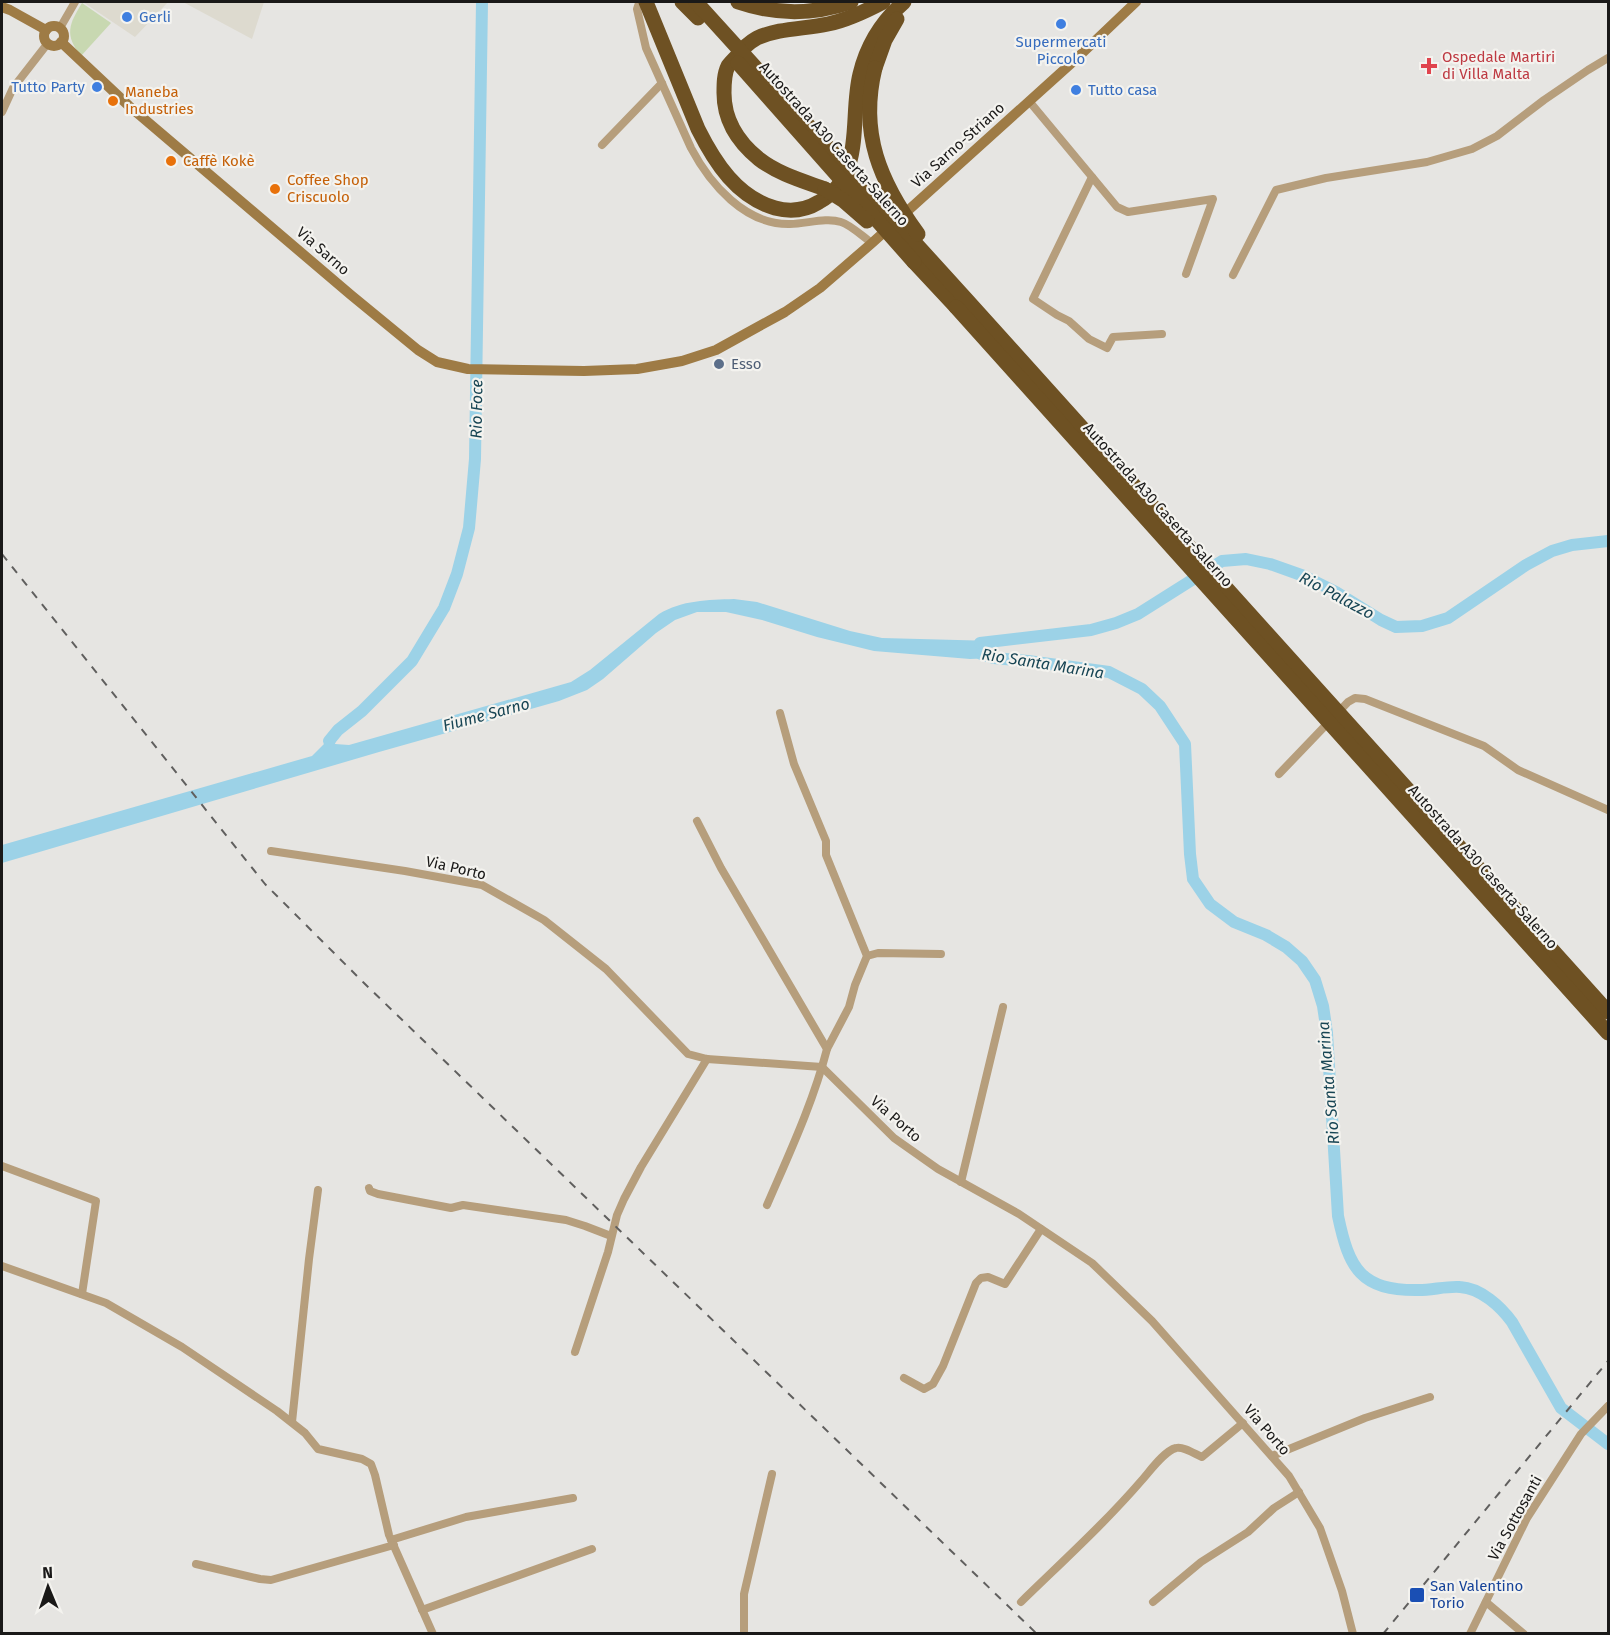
<svg xmlns="http://www.w3.org/2000/svg" width="1610" height="1635" font-family="'Fira Sans',sans-serif">
  <style>
    .built { fill: #dddacf }
    .green { fill: #c8d8b1 }
    .water { fill: #9cd2e7 }
    .lines { fill: none; stroke-linecap: round; stroke-linejoin: round }
    .river { stroke: #9cd2e7; stroke-width: 12 }
    .street { stroke: #b69e7c; stroke-width: 8 }
    .secondary { stroke: #9e7b45; stroke-width: 10 }
    .highway { stroke: #6e5123; stroke-width: 15 }
    .rail { stroke: #605f5e; stroke-width: 2; stroke-dasharray: 8 8; stroke-linecap: butt }
    .highway-bridge { stroke: #6e5123; stroke-width: 15 }
    .shop-dot { fill: #3f7fe0; stroke: #f4f3ef; stroke-width: 2 }
    .health-dot { fill: #e0444e; stroke: #f4f3ef; stroke-width: 2 }
    .food-dot { fill: #e8710a; stroke: #f4f3ef; stroke-width: 2 }
    .service-dot { fill: #5c6f8a; stroke: #f4f3ef; stroke-width: 2 }
    .transit-dot { fill: #1a4fb4; stroke: #f4f3ef; stroke-width: 2 }
    .labels { text-anchor: middle; stroke-width: 4.5; stroke-linejoin: round; paint-order: stroke }
    .shop-label { font-size: 15px; fill: #366cbe; stroke: #f4f3ef; text-anchor: start }
    .health-label { font-size: 15px; fill: #be3a42; stroke: #f4f3ef; text-anchor: start }
    .food-label { font-size: 15px; fill: #c56008; stroke: #f4f3ef; text-anchor: start }
    .street-label { font-size: 15px; fill: #1a1918; stroke: #f4f3ef }
    .service-label { font-size: 15px; fill: #4e5e75; stroke: #f4f3ef; text-anchor: start }
    .transit-label { font-size: 15px; fill: #164399; stroke: #f4f3ef; text-anchor: start }
    .water-label { font-size: 16px; font-style: italic; fill: #174554; stroke: #f4f3ef }
  </style>
  <rect width="100%" height="100%" fill="#e6e5e2"/>
  <!-- built -->
  <g class="built">
    <path d="M 83,2 L 168,2 L 135,37 Z"/>
    <path d="M 183,2 L 264,2 L 252,39 Z"/>
  </g>
  <!-- green -->
  <path class="green" d="M 82,3 L 111,23 L 81,56 C 64,35 69,24 82,3 Z"/>
  <!-- water -->
  <path class="water" d="M 734,599 L 757,602 L 850,631 L 882,638 L 995,641 L 996,644 L 985,645 L 983,647 L 984,653 L 994,658 L 970,659 L 874,651 L 817,637 L 762,620 L 726,612 L 697,612 L 675,620 L 656,633 L 603,679 L 587,690 L 559,701 L 379,752 L 2,863 L 2,845 L 312,756 L 338,730 L 335,744 L 349,745 L 571,682 L 590,670 L 659,614 C 682,600 708,600 734,599 Z"/>
  <g class="lines">
    <!-- river -->
    <g class="river">
      <path d="M 980,643 L 1091,630 L 1116,623 L 1138,614 L 1222,561 L 1246,559 L 1270,564 L 1304,576 L 1336,592 L 1381,620 L 1396,627 L 1422,626 L 1448,618 L 1526,565 L 1552,551 L 1572,545 L 1608,541"/>
      <path d="M 981,654 L 994,658 L 1028,661 L 1109,672 L 1142,689 L 1160,706 L 1185,744 L 1190,854 L 1193,879 L 1210,904 L 1234,922 L 1266,935 L 1286,947 L 1302,961 L 1315,980 L 1323,1006 L 1327,1033 L 1338,1216 C 1349,1268 1360,1291 1419,1290 C 1432,1290 1447,1286 1460,1287 C 1481,1288 1501,1307 1512,1322 L 1561,1408 L 1608,1444"/>
      <path d="M 329,741 L 338,730 L 362,711 L 412,661 L 444,608 L 457,574 L 469,528 L 475,459 L 482,2"/>
    </g>
    <!-- street -->
    <g class="street">
      <path d="M 641,2 L 639,3 L 637,9 L 646,48 L 691,148 C 710,184 745,225 790,224 C 806,224 826,217 841,222 C 851,225 863,237 872,243"/>
      <path d="M 60,28 L 75,2"/>
      <path d="M 1029,101 L 1117,207 L 1128,212 L 1213,199 L 1186,274"/>
      <path d="M 2,112 L 13,88 L 48,43"/>
      <path d="M 602,145 L 662,83"/>
      <path d="M 1092,177 L 1033,299 L 1057,315 L 1069,321 L 1089,339 L 1107,348 L 1113,337 L 1162,334"/>
      <path d="M 1233,275 L 1276,190 L 1326,178 L 1427,162 L 1472,149 L 1497,136 L 1544,100 L 1588,70 L 1608,58"/>
      <path d="M 780,713 L 794,764 L 826,841 L 826,855 L 867,956 L 855,985 L 849,1007 L 827,1049"/>
      <path d="M 1279,774 L 1348,702 L 1355,698 L 1365,699 L 1484,746 L 1518,770 L 1608,810"/>
      <path d="M 697,821 L 721,868 L 827,1049 C 813,1103 789,1154 767,1205"/>
      <path d="M 271,851 L 405,871 L 482,885 L 544,920 L 606,969 L 688,1054 L 707,1059 L 822,1067 L 894,1138 L 938,1169 L 1019,1214 L 1092,1263 L 1152,1321 L 1289,1476 L 1320,1528 L 1342,1591 L 1353,1634"/>
      <path d="M 867,956 L 878,953 L 941,954"/>
      <path d="M 2,1166 L 96,1201 L 82,1294"/>
      <path d="M 961,1182 L 1003,1007"/>
      <path d="M 369,1188 L 370,1191 L 378,1194 L 451,1208 L 463,1205 L 566,1220 L 585,1226 L 611,1236"/>
      <path d="M 2,1266 L 106,1303 L 182,1347 L 277,1411 L 305,1433 L 318,1449 L 362,1459 L 371,1464 L 375,1475 L 389,1535 L 433,1634"/>
      <path d="M 575,1352 L 608,1252 L 617,1215 L 624,1199 L 641,1167 L 707,1059"/>
      <path d="M 904,1378 L 924,1389 L 933,1384 L 943,1366 L 976,1283 L 981,1278 L 988,1277 L 1005,1284 L 1041,1229"/>
      <path d="M 292,1422 L 309,1259 L 318,1190"/>
      <path d="M 1272,1456 L 1365,1418 L 1430,1397"/>
      <path d="M 391,1540 L 466,1517 L 573,1498"/>
      <path d="M 196,1564 L 260,1579 L 271,1580 L 394,1545"/>
      <path d="M 1021,1602 C 1062,1562 1105,1523 1142,1480 C 1150,1471 1164,1451 1176,1448 C 1183,1446 1195,1454 1202,1457 L 1243,1423"/>
      <path d="M 1153,1602 L 1201,1562 L 1248,1532 L 1274,1508 L 1299,1492"/>
      <path d="M 1486,1602 L 1524,1634"/>
      <path d="M 422,1610 L 592,1549"/>
      <path d="M 744,1634 L 744,1594 L 772,1474"/>
      <path d="M 1470,1634 L 1527,1518 L 1581,1434 L 1608,1406"/>
    </g>
    <!-- secondary -->
    <g class="secondary">
      <path d="M 2,7 L 10,10 L 46,30"/>
      <circle cx="54" cy="36" r="10"/>
      <path d="M 61,42 L 129,106 L 351,295 L 418,350 L 437,362 L 468,369 L 584,371 L 637,369 L 682,361 L 716,350 L 785,312 L 820,288 L 872,243 L 1076,59 L 1136,2"/>
    </g>
    <!-- highway -->
    <g class="highway">
      <path d="M 646,2 L 698,129 C 715,163 737,197 775,208 C 790,212 806,210 819,202 C 866,176 849,118 860,74 C 867,45 882,21 904,2"/>
      <path d="M 682,2 L 698,18"/>
      <path d="M 738,2 C 776,15 813,15 851,2"/>
      <path d="M 875,68 L 885,40 L 897,19"/>
      <path d="M 825,189 C 803,181 778,174 759,159 C 738,142 724,121 724,93 C 724,84 724,74 728,66 C 730,63 734,59 737,56 C 743,48 748,43 757,38 C 779,28 805,29 828,24 C 847,20 866,11 883,2"/>
      <path d="M 914,262 L 956,307"/>
    </g>
    <!-- rail -->
    <g class="rail">
      <path d="M 2,554 L 265,884 L 364,983 L 1037,1634"/>
      <path d="M 1383,1634 L 1608,1361"/>
    </g>
    <!-- highway-bridge -->
    <g class="highway-bridge">
      <path d="M 696,2 L 966,299 L 1608,1012"/>
      <path d="M 738,63 L 914,262"/>
      <path d="M 875,68 C 859,133 880,182 918,234"/>
      <path d="M 825,189 L 844,201 L 867,221"/>
      <path d="M 956,307 L 1608,1033"/>
    </g>
  </g>
  <!-- markers -->
  <g class="shop-dot">
    <circle cx="127" cy="17" r="6"/>
    <circle cx="1061" cy="24" r="6"/>
    <circle cx="97" cy="87" r="6"/>
    <circle cx="1076" cy="90" r="6"/>
  </g>
  <path class="health-dot" d="M1426 57h6v6h6v6h-6v6h-6v-6h-6v-6h6z"/>
  <g class="food-dot">
    <circle cx="113" cy="101" r="6"/>
    <circle cx="171" cy="161" r="6"/>
    <circle cx="275" cy="189" r="6"/>
  </g>
  <circle class="service-dot" cx="719" cy="364" r="6"/>
  <rect class="transit-dot" x="1409" y="1587" width="16" height="16" rx="3"/>
  <g class="labels">
    <!-- shop labels -->
    <g class="shop-label">
      <text x="139" y="22">Gerli</text>
      <text x="1061" y="47" text-anchor="middle">Supermercati<tspan x="1061" dy="17">Piccolo</tspan></text>
      <text x="85" y="92" text-anchor="end">Tutto Party</text>
      <text x="1088" y="95">Tutto casa</text>
    </g>
    <!-- health labels -->
    <g class="health-label">
      <text x="1442" y="62">Ospedale Martiri<tspan x="1442" dy="17">di Villa Malta</tspan></text>
    </g>
    <!-- food labels -->
    <g class="food-label">
      <text x="125" y="97">Maneba<tspan x="125" dy="17">Industries</tspan></text>
      <text x="183" y="166">Caffè Kokè</text>
      <text x="287" y="185">Coffee Shop<tspan x="287" dy="17">Criscuolo</tspan></text>
    </g>
    <!-- street labels -->
    <g class="street-label">
      <text transform="translate(834 144) rotate(48)" y="5">Autostrada A30 Caserta-Salerno</text>
      <text transform="translate(958 145) rotate(-42)" y="5">Via Sarno-Striano</text>
      <text transform="translate(323 251) rotate(41)" y="5">Via Sarno</text>
      <text transform="translate(1158 505) rotate(48)" y="5">Autostrada A30 Caserta-Salerno</text>
      <text transform="translate(1483 867) rotate(48)" y="5">Autostrada A30 Caserta-Salerno</text>
      <text transform="translate(456 868) rotate(13)" y="5">Via Porto</text>
      <text transform="translate(896 1119) rotate(41)" y="5">Via Porto</text>
      <text transform="translate(1267 1430) rotate(49)" y="5">Via Porto</text>
      <text transform="translate(1515 1518) rotate(-61)" y="5">Via Sottosanti</text>
    </g>
    <!-- service labels -->
    <g class="service-label">
      <text x="731" y="369">Esso</text>
    </g>
    <!-- transit labels -->
    <g class="transit-label">
      <text x="1430" y="1591">San Valentino<tspan x="1430" dy="17">Torio</tspan></text>
    </g>
    <!-- water labels -->
    <g class="water-label">
      <text transform="translate(476 409) rotate(-89)" y="6">Rio Foce</text>
      <text transform="translate(1337 595) rotate(28)" y="6">Rio Palazzo</text>
      <text transform="translate(1043 663) rotate(9)" y="6">Rio Santa Marina</text>
      <text transform="translate(486 714) rotate(-15)" y="6">Fiume Sarno</text>
      <text transform="translate(1328 1083) rotate(-95)" y="6">Rio Santa Marina</text>
    </g>
  </g>
  <!-- border -->
  <rect width="1610" height="1635" fill="none" stroke="#1a1918" stroke-width="6"/>
  <!-- north arrow -->
  <g transform="translate(48 1587) rotate(358)" stroke="#f4f3ef" stroke-width="4.5" paint-order="stroke">
  <path d="M0-4.5L10 22L0 15L-10 22Z" fill="#1a1918"/>
  <text y="-9" font-size="16" font-weight="bold" text-anchor="middle" fill="#1a1918">N</text>
  </g>
</svg>
